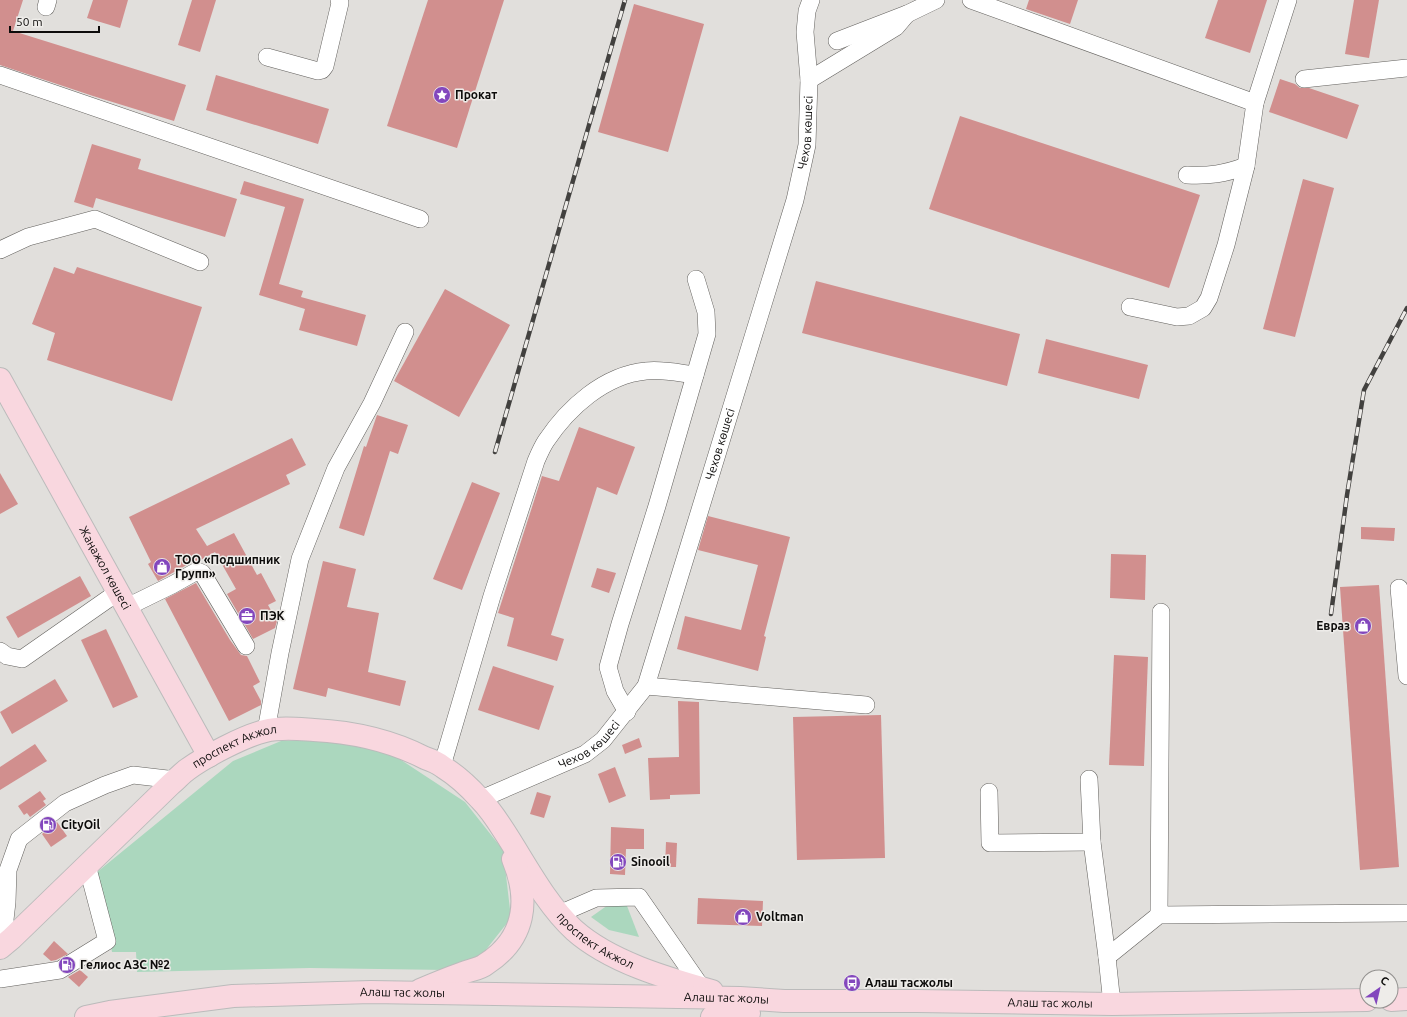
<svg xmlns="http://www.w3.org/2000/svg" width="1407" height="1017" font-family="Ubuntu,sans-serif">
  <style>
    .green { fill: #abd7be }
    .building { fill: #d18f8e }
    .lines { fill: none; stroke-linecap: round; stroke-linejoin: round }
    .minor-casing { stroke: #63615e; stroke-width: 18 }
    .major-casing { stroke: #bbb; stroke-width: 24 }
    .minor { stroke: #fff; stroke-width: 17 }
    .major { stroke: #f9d7df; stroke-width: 22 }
    .rail-casing { stroke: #42413f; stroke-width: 4.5 }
    .rail { stroke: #eeece9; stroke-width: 3; stroke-dasharray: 9; stroke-linecap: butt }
    .labels { text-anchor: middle; stroke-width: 3; stroke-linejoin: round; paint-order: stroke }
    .poi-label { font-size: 12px; font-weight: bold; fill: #0d0c0b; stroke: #eeece9; text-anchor: start }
    .street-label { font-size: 12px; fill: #0d0c0b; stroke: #eeece9 }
  </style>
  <rect width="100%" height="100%" fill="#e1dfdc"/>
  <!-- green -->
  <g class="green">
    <path d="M 340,739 L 398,758 L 465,802 L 503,850 L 511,918 L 481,956 L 447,970 L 310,968 L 137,972 L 136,952 L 112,952 L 96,873 L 233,761 L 281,741 Z"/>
    <path d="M 608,905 L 627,906 L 639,937 L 609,930 L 591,917 Z"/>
  </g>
  <!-- building -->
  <g class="building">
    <path d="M 0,0 L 23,0 L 13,31 L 186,85 L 174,121 L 93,96 L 0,65 Z"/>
    <path d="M 93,0 L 128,0 L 120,28 L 87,18 Z"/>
    <path d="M 192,0 L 216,0 L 200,52 L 178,45 Z"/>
    <path d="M 428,0 L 504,0 L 457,148 L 387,126 Z"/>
    <path d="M 1029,0 L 1078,0 L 1070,24 L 1026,9 Z"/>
    <path d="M 1218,0 L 1267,0 L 1250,53 L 1205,38 Z"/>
    <path d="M 1354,0 L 1379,0 L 1369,58 L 1345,54 Z"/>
    <path d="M 634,4 L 704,24 L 668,152 L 598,132 Z"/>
    <path d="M 216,75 L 329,109 L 318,144 L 206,110 Z"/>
    <path d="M 1280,79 L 1295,84 L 1300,88 L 1309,88 L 1359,105 L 1347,139 L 1269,112 Z"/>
    <path d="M 960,116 L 1200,195 L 1169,288 L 929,209 Z"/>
    <path d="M 92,144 L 141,159 L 138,169 L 237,199 L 225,237 L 96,198 L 93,208 L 74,202 Z"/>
    <path d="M 1303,179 L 1334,188 L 1295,337 L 1263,329 Z"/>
    <path d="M 244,181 L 304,199 L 279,284 L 303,291 L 301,297 L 366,315 L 357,346 L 299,330 L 305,309 L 259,295 L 285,207 L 240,194 Z"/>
    <path d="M 54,267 L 74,274 L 77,267 L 202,307 L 172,401 L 47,360 L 55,333 L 32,324 Z"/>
    <path d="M 816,281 L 1020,334 L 1007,386 L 802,333 Z"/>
    <path d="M 445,289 L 510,325 L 459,417 L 394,381 Z"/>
    <path d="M 1046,339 L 1148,365 L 1139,399 L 1038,373 Z"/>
    <path d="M 377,415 L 408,425 L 398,454 L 390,451 L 364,536 L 339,528 L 364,446 L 366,447 Z"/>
    <path d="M 579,427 L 635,447 L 617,495 L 597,487 L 551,635 L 564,639 L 557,661 L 507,646 L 514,618 L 498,613 L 542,476 L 559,481 Z"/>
    <path d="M 292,438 L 306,465 L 286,475 L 290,484 L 196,529 L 207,546 L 234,533 L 257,575 L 261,573 L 276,601 L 268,605 L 277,621 L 275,628 L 253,639 L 227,594 L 236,589 L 215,552 L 199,561 L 192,562 L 158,581 L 148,564 L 151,562 L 129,517 Z"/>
    <path d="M 0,473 L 18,504 L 0,514 Z"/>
    <path d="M 472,482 L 500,493 L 462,590 L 433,579 Z"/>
    <path d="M 708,516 L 790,537 L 764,636 L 766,637 L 758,671 L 677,649 L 685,616 L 741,630 L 758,565 L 698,550 Z"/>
    <path d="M 1361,527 L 1395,528 L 1394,541 L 1361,539 Z"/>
    <path d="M 1111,554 L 1146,555 L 1145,600 L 1110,598 Z"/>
    <path d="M 323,561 L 356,569 L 347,607 L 379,613 L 368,672 L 406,681 L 400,706 L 328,688 L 326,697 L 293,689 Z"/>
    <path d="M 597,568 L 616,573 L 609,593 L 591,587 Z"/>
    <path d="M 80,576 L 91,596 L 18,638 L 6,617 Z"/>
    <path d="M 196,583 L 230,640 L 241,655 L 247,656 L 260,682 L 253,686 L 261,701 L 261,705 L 229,721 L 165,599 Z"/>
    <path d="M 1379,585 L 1399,867 L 1360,870 L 1340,587 Z"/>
    <path d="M 106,629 L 138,697 L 113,708 L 81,640 Z"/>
    <path d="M 1114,655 L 1148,657 L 1144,766 L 1109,765 Z"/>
    <path d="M 493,666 L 554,686 L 539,730 L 478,710 Z"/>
    <path d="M 55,679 L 68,701 L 12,734 L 0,712 Z"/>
    <path d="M 678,701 L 699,702 L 700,794 L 670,795 L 670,799 L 650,800 L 648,758 L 679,757 Z"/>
    <path d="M 881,715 L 885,858 L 797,860 L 793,717 Z"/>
    <path d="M 639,738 L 642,747 L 625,754 L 622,745 Z"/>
    <path d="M 35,744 L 47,761 L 0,790 L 0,767 Z"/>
    <path d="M 615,767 L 626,796 L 609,803 L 598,774 Z"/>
    <path d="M 40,791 L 46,799 L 43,801 L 46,805 L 30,817 L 27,813 L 24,815 L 18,806 Z"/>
    <path d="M 537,792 L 551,796 L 544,818 L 530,814 Z"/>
    <path d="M 57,822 L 67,836 L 51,847 L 42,834 Z"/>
    <path d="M 611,827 L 644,829 L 644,849 L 626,849 L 625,875 L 610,874 Z"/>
    <path d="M 666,842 L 677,843 L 676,867 L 665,867 Z"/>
    <path d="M 698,898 L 763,901 L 762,926 L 697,924 Z"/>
    <path d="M 54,941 L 68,954 L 56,960 L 51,961 L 43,954 Z"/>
    <path d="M 80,970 L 88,977 L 79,987 L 68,977 Z"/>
  </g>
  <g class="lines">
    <!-- minor casing -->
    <g class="minor-casing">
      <g id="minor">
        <path d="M 971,0 L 1255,103 L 1288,0"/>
        <path d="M 46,7 L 48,0"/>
        <path d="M 837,41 L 907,14 L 936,0"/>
        <path d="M 267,57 L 318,71 L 322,70 L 325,66 L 340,3 L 339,0"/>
        <path d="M 0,75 L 420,219"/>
        <path d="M 1304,79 L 1407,68"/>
        <path d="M 809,80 L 896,27 L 907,14"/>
        <path d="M 1187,175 C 1210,176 1224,174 1246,166"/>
        <path d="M 0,250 L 28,237 L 95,219 L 200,262"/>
        <path d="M 1130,307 L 1177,317 L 1189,316 L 1203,308 L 1209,298 L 1226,245 L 1246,166 L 1255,103"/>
        <path d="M 1399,588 L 1407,676"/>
        <path d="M 127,607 L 172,585 L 197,571 L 202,573 L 204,576 L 246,646"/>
        <path d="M 0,651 L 7,656 L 22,659 L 118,592"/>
        <path d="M 646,686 L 866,705"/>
        <path d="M 627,712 L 615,691 L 608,667 L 620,624 L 657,506 L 707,334 L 706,312 L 696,279"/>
        <path d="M 266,731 L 280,653 L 300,559 L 336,468 L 372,403 L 405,332"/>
        <path d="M 442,766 L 492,596 L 536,461 C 539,454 542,447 546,441 C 568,408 604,375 646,371 C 662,369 679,373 695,375"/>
        <path d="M 1089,779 L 1092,842 L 1107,957 L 1112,1004"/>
        <path d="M 989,792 L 990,843 L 1092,842"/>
        <path id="s1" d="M 481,799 L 585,754 L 603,740 L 646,686 L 795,200 L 807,145 L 809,80 L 805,32 L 807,11 L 811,0"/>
        <path d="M 559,914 L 596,898 L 639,897 L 702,988"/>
        <path d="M 1159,915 L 1161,612"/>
        <path d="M 2,946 L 7,902 L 8,870 L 19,839 L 65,803 L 105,785 L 133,775 L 176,780"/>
        <path d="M 1107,957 L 1159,915 L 1407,913"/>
        <path d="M 0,979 L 60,970 L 107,941 L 87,865"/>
      </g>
    </g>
    <!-- major casing -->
    <g class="major-casing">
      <g id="major">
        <path id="s2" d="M 0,379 L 209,756"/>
        <path id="s3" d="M 0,948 L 12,938 L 171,784 C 177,779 182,773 188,769 C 206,756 244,736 265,731 C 281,727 298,729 314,730 C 353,732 390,740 425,758 C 431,760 438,763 443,767 C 456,775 470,788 480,799 C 489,808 497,820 504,831 C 525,863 545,903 574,930 C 610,962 666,978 712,991"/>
        <path d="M 420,990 C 434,984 449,978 463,973 C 470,970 480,969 486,964 C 526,938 530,900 513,859"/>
        <path d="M 1391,1000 L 1407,999"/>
        <path id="s4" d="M 86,1017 L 110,1012 L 233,996 L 371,992 L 740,998 L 784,1001 L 917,1001 L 1112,1004 L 1367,1000"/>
        <path d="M 712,1017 L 724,1012 L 749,1013"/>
      </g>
    </g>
    <!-- minor -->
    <use href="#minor" class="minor"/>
    <!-- major -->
    <use href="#major" class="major"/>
    <!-- rail casing -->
    <g class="rail-casing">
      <g id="rail">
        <path d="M 495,452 L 625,0"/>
        <path d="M 1331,614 L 1347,495 L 1364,390 L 1407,308"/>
      </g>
    </g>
    <!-- rail -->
    <use href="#rail" class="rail"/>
  </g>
  <!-- icons -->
  <defs>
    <g id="sight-disc" transform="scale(0.9)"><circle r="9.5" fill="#8347bd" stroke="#eeece9"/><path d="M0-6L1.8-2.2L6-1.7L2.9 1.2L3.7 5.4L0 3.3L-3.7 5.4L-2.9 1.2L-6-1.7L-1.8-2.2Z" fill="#fff"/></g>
    <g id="shop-disc" transform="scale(0.9)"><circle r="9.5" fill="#8347bd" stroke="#eeece9"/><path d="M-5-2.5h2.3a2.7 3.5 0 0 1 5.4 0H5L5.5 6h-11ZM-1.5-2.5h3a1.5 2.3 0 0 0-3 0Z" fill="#fff"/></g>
    <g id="office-disc" transform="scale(0.9)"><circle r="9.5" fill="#8347bd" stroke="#eeece9"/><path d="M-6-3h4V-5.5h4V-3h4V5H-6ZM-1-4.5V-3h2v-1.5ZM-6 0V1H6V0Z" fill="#fff"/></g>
    <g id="fuel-disc" transform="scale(0.9)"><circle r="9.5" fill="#8347bd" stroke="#eeece9"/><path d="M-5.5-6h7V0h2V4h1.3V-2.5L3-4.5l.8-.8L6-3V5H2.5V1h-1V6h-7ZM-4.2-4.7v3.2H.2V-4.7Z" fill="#fff"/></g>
    <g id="bus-disc" transform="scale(0.9)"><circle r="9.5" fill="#8347bd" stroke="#eeece9"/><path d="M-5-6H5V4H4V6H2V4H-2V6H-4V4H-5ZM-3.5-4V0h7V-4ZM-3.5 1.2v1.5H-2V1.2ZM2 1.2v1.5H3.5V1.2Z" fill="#fff"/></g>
  </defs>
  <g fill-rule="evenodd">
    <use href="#sight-disc" x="442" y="95"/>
    <use href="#shop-disc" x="162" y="567"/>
    <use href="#office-disc" x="247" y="616"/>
    <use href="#shop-disc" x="1363" y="626"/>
    <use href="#fuel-disc" x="48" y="825"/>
    <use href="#fuel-disc" x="618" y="862"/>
    <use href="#shop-disc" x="743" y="917"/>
    <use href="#fuel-disc" x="67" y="965"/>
    <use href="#bus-disc" x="852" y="983"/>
  </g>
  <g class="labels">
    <!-- poi labels -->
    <g class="poi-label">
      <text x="455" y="99">Прокат</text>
      <text x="175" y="564">ТОО «Подшипник<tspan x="175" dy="14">Групп»</tspan></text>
      <text x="260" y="620">ПЭК</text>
      <text x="1350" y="630" text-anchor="end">Евраз</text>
      <text x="61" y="829">CityOil</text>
      <text x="631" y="866">Sinooil</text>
      <text x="756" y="921">Voltman</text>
      <text x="80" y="969">Гелиос АЗС №2</text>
      <text x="865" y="987">Алаш тасжолы</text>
    </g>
    <!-- street labels -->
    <g class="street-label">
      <text dy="4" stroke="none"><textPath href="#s1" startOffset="782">Чехов көшесі</textPath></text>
      <text dy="4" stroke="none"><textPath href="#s1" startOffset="458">Чехов көшесі</textPath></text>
      <text dy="4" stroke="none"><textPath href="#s2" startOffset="216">Жаңажол көшесі</textPath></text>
      <text dy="4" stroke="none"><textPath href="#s1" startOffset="122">Чехов көшесі</textPath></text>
      <text dy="4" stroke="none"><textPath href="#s3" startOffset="312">проспект Акжол</textPath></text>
      <text dy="4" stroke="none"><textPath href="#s3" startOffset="765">проспект Акжол</textPath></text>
      <text dy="4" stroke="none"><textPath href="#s4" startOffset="318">Алаш тас жолы</textPath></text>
      <text dy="4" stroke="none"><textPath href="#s4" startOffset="642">Алаш тас жолы</textPath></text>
      <text dy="4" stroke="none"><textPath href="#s4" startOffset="966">Алаш тас жолы</textPath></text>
    </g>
  </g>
  <!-- north arrow -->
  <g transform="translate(1379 989) rotate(34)"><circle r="19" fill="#eeece9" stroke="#949290"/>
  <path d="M0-3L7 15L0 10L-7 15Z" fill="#8347bd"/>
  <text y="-6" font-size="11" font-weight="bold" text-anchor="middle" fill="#0d0c0b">С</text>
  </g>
  <!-- scale -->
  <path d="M10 26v6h89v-6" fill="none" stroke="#0d0c0b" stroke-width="2"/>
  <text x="16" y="26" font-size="12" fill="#0d0c0b" stroke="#eeece9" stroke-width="3" paint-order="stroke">50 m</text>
</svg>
